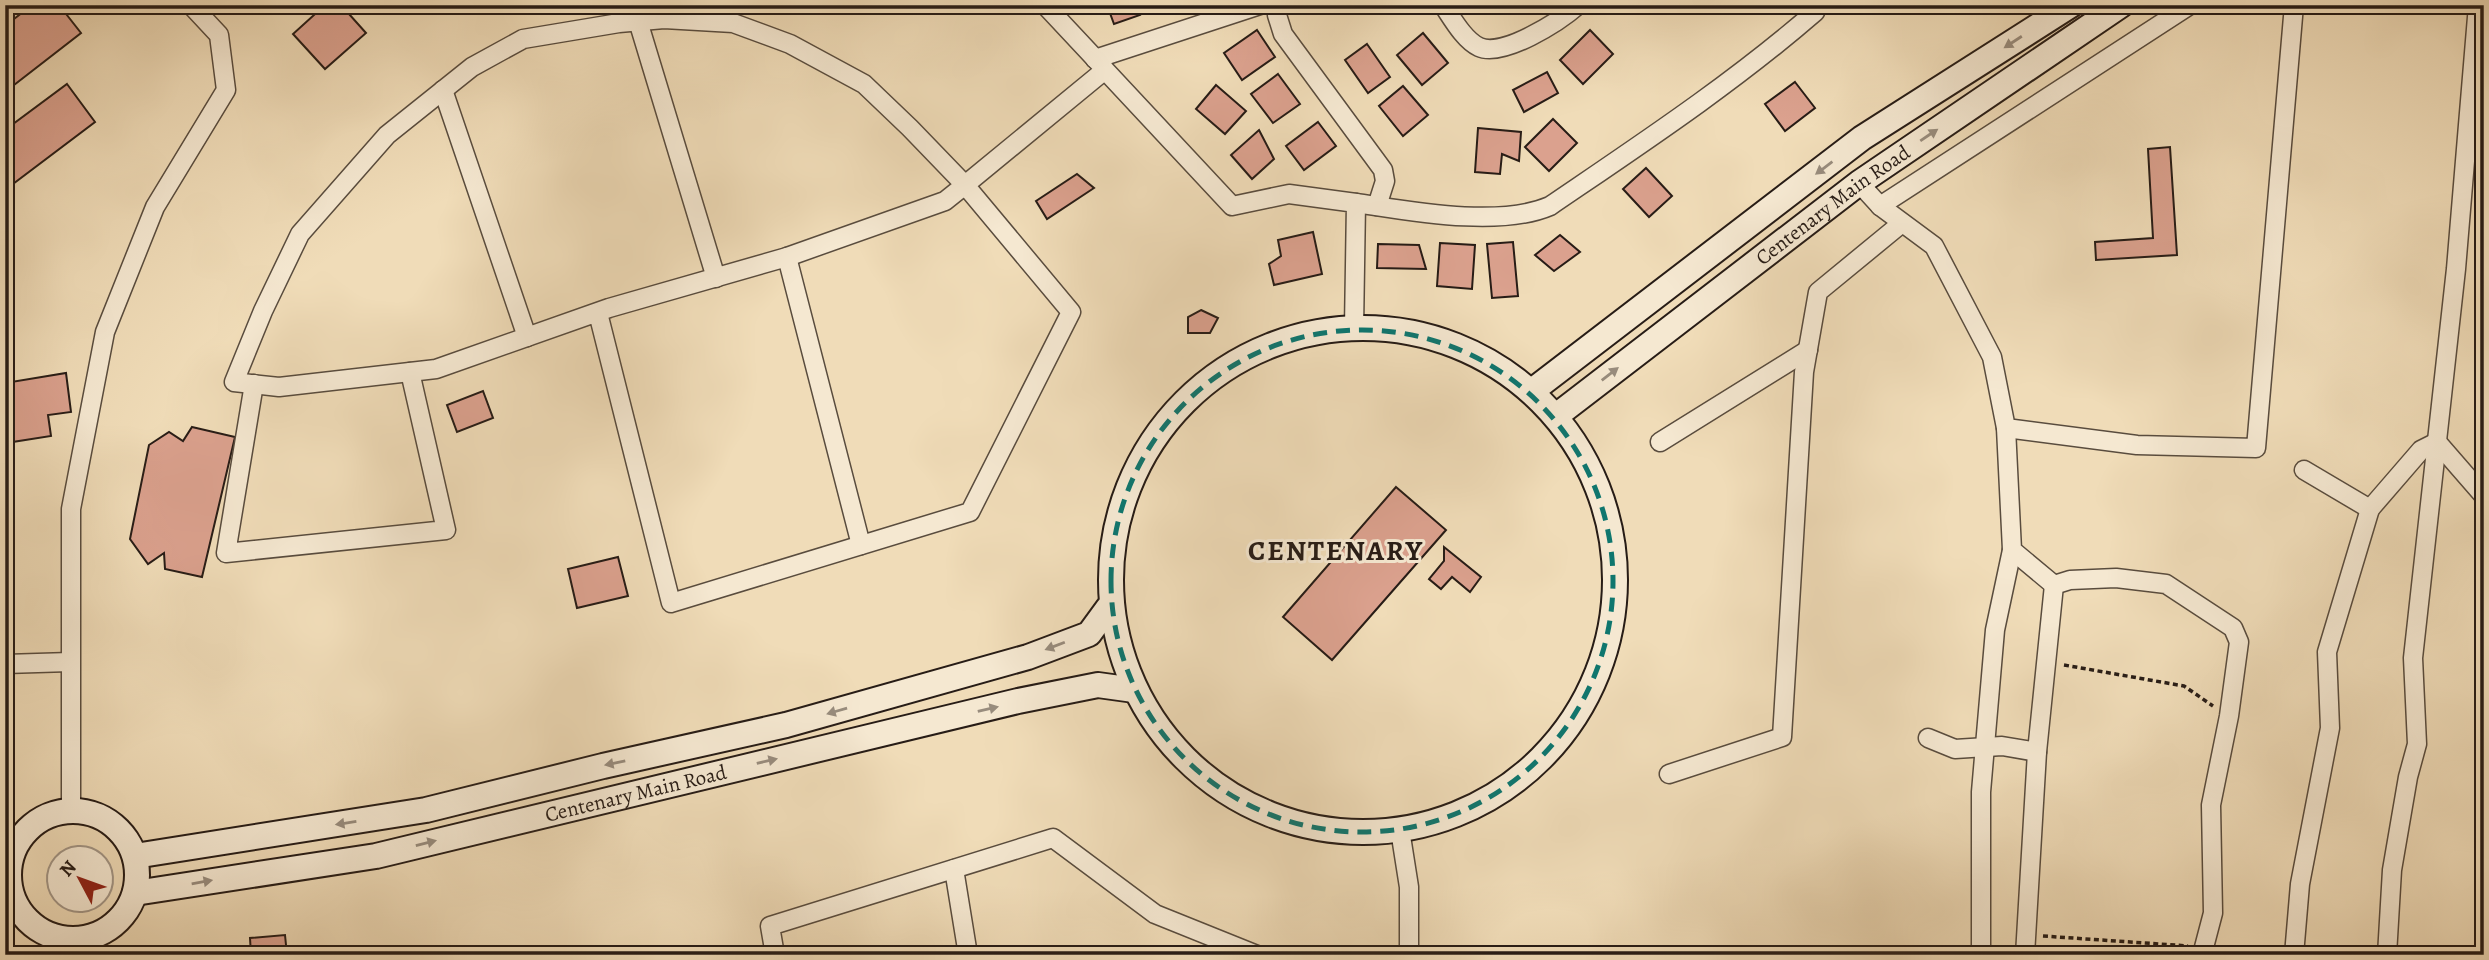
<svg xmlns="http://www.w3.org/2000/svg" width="2489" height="960" font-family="Alegreya,serif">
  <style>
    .building { fill: #dba18e; stroke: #271c16; stroke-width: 2 }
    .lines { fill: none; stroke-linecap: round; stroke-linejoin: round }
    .street-casing { stroke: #594c3e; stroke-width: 21 }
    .secondary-casing { stroke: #271c16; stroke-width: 28 }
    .path { stroke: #271c16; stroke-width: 3.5; stroke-dasharray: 5 3.5; stroke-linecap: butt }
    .street { stroke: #f5e8d1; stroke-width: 18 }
    .secondary { stroke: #f5e8d1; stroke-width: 24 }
    .oneway { fill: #988c7d }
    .marked { fill: none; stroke: #0f766e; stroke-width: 5; stroke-dasharray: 14 9; stroke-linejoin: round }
    .labels { text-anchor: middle; stroke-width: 6; stroke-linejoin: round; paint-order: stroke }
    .street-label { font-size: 21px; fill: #271c16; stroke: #f5e8d1 }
    .district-label { font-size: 28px; font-weight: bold; letter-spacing: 2px; fill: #271c16; stroke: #f5e8d1 }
  </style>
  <rect width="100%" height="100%" fill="#f0dcb8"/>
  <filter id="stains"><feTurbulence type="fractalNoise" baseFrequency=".00286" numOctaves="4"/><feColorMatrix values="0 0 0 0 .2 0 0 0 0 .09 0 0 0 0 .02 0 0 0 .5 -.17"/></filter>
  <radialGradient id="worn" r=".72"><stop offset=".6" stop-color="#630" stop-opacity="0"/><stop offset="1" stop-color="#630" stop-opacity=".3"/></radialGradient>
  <!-- building -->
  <g class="building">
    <path d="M 32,5 L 59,5 L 81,33 L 5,92 L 5,26 Z"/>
    <path d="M 325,5 L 341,5 L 366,33 L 325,69 L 293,34 Z"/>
    <path d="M 1107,5 L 1136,5 L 1140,15 L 1114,24 Z"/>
    <path d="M 1257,30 L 1275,57 L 1242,80 L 1224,53 Z"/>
    <path d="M 1590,30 L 1613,54 L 1583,84 L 1560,60 Z"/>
    <path d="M 1423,33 L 1448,63 L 1422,85 L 1397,55 Z"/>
    <path d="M 1367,44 L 1390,77 L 1368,93 L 1345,60 Z"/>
    <path d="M 1547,72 L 1558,93 L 1524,112 L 1513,90 Z"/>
    <path d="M 1278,74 L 1300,104 L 1273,123 L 1251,94 Z"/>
    <path d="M 1795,82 L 1815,108 L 1785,131 L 1765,104 Z"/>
    <path d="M 67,84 L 95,122 L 5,190 L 5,130 Z"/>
    <path d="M 1216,85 L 1246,111 L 1225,134 L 1196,109 Z"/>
    <path d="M 1403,86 L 1428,115 L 1403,136 L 1379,106 Z"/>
    <path d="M 1553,119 L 1577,143 L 1549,171 L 1525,147 Z"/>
    <path d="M 1318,122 L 1336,146 L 1304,170 L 1286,146 Z"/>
    <path d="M 1478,128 L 1521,132 L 1519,161 L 1502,154 L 1500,174 L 1475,172 Z"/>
    <path d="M 1259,130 L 1274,159 L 1252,179 L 1231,155 Z"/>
    <path d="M 2170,147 L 2177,255 L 2096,260 L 2095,242 L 2153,238 L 2148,149 Z"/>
    <path d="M 1646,168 L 1672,196 L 1649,217 L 1623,189 Z"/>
    <path d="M 1077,174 L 1094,188 L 1047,219 L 1036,201 Z"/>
    <path d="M 1313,232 L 1322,274 L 1274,285 L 1269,264 L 1281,256 L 1278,240 Z"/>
    <path d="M 1560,235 L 1580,252 L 1554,271 L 1535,255 Z"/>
    <path d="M 1513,242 L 1518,296 L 1492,298 L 1487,244 Z"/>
    <path d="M 1440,243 L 1475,245 L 1472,289 L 1437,286 Z"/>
    <path d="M 1378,244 L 1419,245 L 1426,269 L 1377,268 Z"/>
    <path d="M 1201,310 L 1218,318 L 1210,333 L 1188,333 L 1188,317 Z"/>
    <path d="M 66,373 L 71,412 L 48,415 L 51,436 L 6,443 L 5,383 Z"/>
    <path d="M 483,391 L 493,418 L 457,432 L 447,405 Z"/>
    <path d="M 192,427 L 235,437 L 202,577 L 165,569 L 164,553 L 148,564 L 130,539 L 149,445 L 169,432 L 183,441 Z"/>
    <path d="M 1396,487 L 1446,530 L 1332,660 L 1283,617 Z"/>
    <path d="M 1444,547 L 1481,577 L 1470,592 L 1452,577 L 1441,589 L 1429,579 L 1444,561 Z"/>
    <path d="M 618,557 L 628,596 L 577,608 L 568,569 Z"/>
    <path d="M 285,935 L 287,955 L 251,955 L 250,938 Z"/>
  </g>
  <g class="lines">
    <!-- street casing -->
    <g class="street-casing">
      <g id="street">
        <path d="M 1045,5 L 1103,67"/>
        <path d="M 1278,5 L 1277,15 L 1283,34 L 1383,170 L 1385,181 L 1377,206"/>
        <path d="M 1443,5 C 1452,18 1464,40 1479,47 C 1503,58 1560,21 1578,5"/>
        <path d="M 638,21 L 716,278"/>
        <path d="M 1095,59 L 1260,5"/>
        <path d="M 443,90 L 527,337"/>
        <path d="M 1859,183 L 1880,206 L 1934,246 L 1992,357 L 2006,428 L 2137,445 L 2256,448 L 2294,5"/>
        <path d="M 1356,203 C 1410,211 1499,228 1550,206 C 1641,144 1732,84 1815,12 L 1818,5"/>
        <path d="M 1880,206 L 2190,5"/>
        <path d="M 787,257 L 861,545"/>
        <path d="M 598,313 L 671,603 L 970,512 L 1071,312 L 965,185 L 910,128 L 864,84 L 790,44 L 733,23 L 664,19 L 619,23 L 523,39 L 472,67 L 387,135 L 300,234 L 263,311 L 234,382 L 279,387 L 436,369 L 609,308 L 787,257 L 945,201 L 965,185 L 1105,70 L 1232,206 L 1289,194 L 1356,203 L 1354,328"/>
        <path d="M 254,384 L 226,553 L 446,530 L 410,372"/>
        <path d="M 2006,428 L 2012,550 L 2054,585"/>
        <path d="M 1660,442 L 1808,350"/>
        <path d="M 2304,470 L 2370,509 L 2421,450 L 2437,442 L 2484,496"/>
        <path d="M 5,664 L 70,662"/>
        <path d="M 1928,738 L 1955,749 L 2002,746 L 2037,752"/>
        <path d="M 1669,774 L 1782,737 L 1804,372 L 1818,292 L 1902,223"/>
        <path d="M 71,810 L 71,509 L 105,332 L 155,207 L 226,90 L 219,35 L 191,5"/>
        <path d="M 1400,830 L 1409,887 L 1409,955"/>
        <path d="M 954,869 L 968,955"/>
        <path d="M 83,939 L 84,955"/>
        <path d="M 775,955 L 770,926 L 1053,838 L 1155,914 L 1257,955"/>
        <path d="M 1981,955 L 1981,792 L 1995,630 L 2012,550"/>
        <path d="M 2025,955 L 2037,752 L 2054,585 L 2070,580 L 2116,578 L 2166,584 L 2233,628 L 2239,642 L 2229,716 L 2211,805 L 2213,913 L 2202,955"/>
        <path d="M 2294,955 L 2300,884 L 2330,728 L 2327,652 L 2370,509"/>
        <path d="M 2387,955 L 2392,870 L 2408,777 L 2417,744 L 2413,658 L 2456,269 L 2478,5"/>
      </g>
    </g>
    <!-- secondary casing -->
    <g class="secondary-casing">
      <g id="secondary">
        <circle cx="1363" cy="580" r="252"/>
        <path d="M 1532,391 L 1862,138 L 2071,5"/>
        <path id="s1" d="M 1556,416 L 1859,183 L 2121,5"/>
        <circle cx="73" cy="875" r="64"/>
        <path d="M 135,856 L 426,810 L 603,766 L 786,725 L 1028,657 L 1089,634 L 1108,608"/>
        <path id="s2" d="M 135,893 L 376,856 L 1018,701 L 1098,685 L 1134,690"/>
      </g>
    </g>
    <!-- path -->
    <g class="path">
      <path d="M 2064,665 L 2184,686 L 2213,706"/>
      <path d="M 2043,936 L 2188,946"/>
    </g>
    <!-- street -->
    <use href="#street" class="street"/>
    <!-- secondary -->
    <use href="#secondary" class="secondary"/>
  </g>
  <!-- one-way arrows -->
  <defs><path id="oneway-solid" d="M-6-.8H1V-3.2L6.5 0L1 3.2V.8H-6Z" transform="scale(1.75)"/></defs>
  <g class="oneway">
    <use href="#oneway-solid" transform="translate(2013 42) rotate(147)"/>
    <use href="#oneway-solid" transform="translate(1929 135) rotate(-34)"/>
    <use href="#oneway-solid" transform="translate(1824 168) rotate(143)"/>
    <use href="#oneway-solid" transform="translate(1610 374) rotate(-38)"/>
    <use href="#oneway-solid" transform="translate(1055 646) rotate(159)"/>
    <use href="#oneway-solid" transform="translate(988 709) rotate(-13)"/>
    <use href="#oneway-solid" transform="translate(837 711) rotate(164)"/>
    <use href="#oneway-solid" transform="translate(767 761) rotate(-13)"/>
    <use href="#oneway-solid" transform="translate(615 763) rotate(168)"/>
    <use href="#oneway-solid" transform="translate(346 823) rotate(171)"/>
    <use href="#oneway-solid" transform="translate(426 843) rotate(-14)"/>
    <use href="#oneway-solid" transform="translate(202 882) rotate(-10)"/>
  </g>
  <!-- marked area -->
  <path class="marked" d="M1111 581a251 251 0 1 1 502 0a251 251 0 1 1-502 0Z"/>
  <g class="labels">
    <!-- street labels -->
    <g class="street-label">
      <text dy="7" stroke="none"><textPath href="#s1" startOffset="348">Centenary Main Road</textPath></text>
      <text dy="7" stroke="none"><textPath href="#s2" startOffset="511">Centenary Main Road</textPath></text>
    </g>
    <!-- district labels -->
    <g class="district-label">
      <text x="1336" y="560">CENTENARY</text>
    </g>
  </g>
  <!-- margin -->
  <rect width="2489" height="960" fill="none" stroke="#f0dcb8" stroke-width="28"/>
  <rect x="7" y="7" width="2475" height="946" fill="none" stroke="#271c16" stroke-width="3.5"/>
  <rect x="14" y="14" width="2461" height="932" fill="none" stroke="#271c16" stroke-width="2"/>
  <!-- north arrow -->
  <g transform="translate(80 879) rotate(311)"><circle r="33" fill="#f5e8d1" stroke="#a39686" stroke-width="2"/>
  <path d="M0-5L12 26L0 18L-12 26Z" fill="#8f2418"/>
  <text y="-10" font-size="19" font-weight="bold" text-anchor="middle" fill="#271c16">N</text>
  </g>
  <rect width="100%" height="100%" filter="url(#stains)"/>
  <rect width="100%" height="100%" fill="url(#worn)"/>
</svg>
